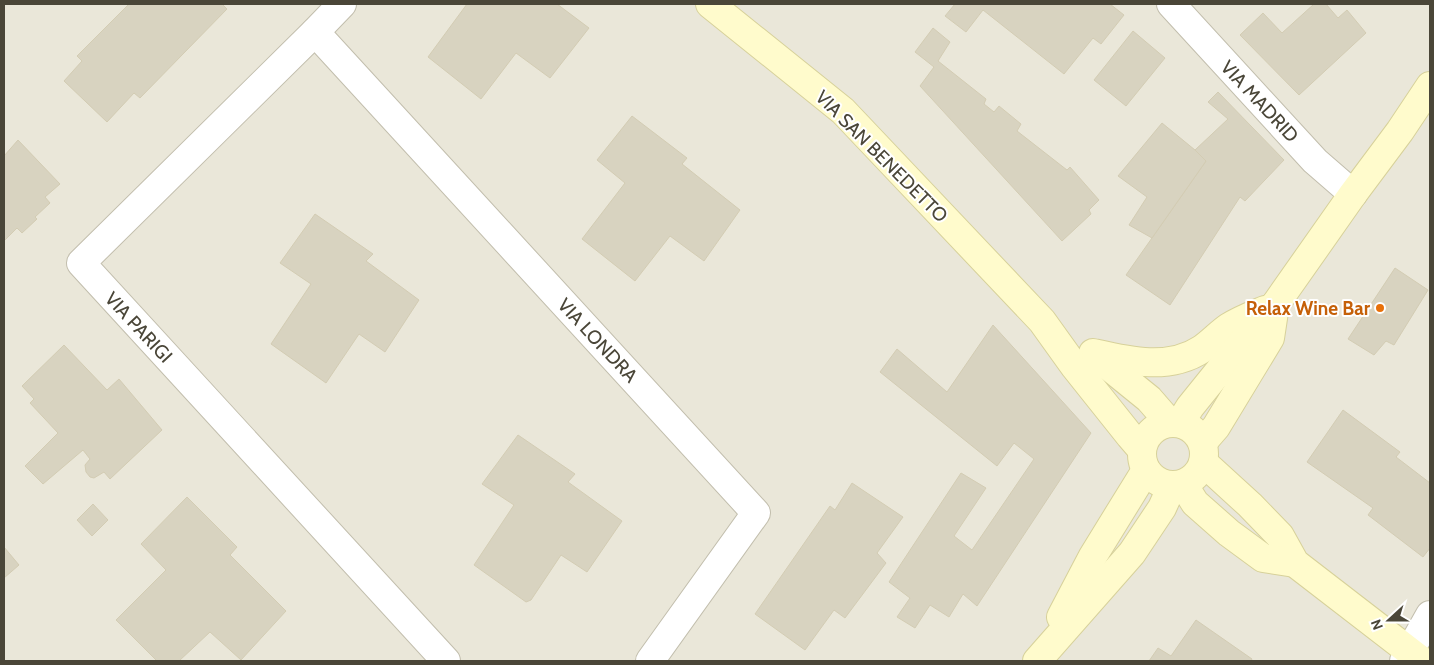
<svg xmlns="http://www.w3.org/2000/svg" width="1434" height="665" font-family="Cabin,sans-serif">
  <style>
    .residential { fill: #eae7d9 }
    .building { fill: #d8d3c0; stroke: #d3ccb3 }
    .lines { fill: none; stroke-linecap: round; stroke-linejoin: round }
    .street-casing { stroke: #c2bead; stroke-width: 30 }
    .secondary-casing { stroke: #d7d19a; stroke-width: 30 }
    .street { stroke: #fff; stroke-width: 28 }
    .secondary { stroke: #fffbcc; stroke-width: 28 }
    .food-dot { fill: #e8710a; stroke: #fff; stroke-width: 2 }
    .labels { text-anchor: middle; stroke-width: 4; stroke-linejoin: round; paint-order: stroke }
    .street-label { font-size: 19px; fill: #4a4638; stroke: #fff }
    .food-label { font-size: 19px; font-weight: bold; fill: #c56008; stroke: #fff; text-anchor: end }
  </style>
  <rect width="100%" height="100%" fill="#f6f4eb"/>
  <!-- residential -->
  <rect class="residential" x="4" y="4" width="1426" height="657"/>
  <!-- building -->
  <g class="building">
    <path d="M 129,4 L 222,4 L 227,9 L 140,98 L 134,93 L 107,122 L 64,81 L 82,61 L 77,56 Z"/>
    <path d="M 467,4 L 557,4 L 589,28 L 550,78 L 516,53 L 481,99 L 428,57 Z"/>
    <path d="M 955,4 L 1110,4 L 1124,15 L 1101,44 L 1093,38 L 1064,74 L 983,10 L 966,32 L 945,16 Z"/>
    <path d="M 1314,4 L 1326,4 L 1338,18 L 1347,10 L 1366,33 L 1299,95 L 1240,35 L 1263,13 L 1282,33 Z"/>
    <path d="M 933,28 L 950,42 L 938,61 L 986,99 L 984,104 L 994,112 L 999,106 L 1021,124 L 1017,131 L 1067,170 L 1070,167 L 1099,200 L 1089,210 L 1091,214 L 1062,241 L 920,86 L 934,67 L 915,52 Z"/>
    <path d="M 1133,31 L 1165,58 L 1126,106 L 1094,80 Z"/>
    <path d="M 1218,92 L 1284,160 L 1245,201 L 1240,197 L 1170,305 L 1126,275 L 1206,161 L 1195,150 L 1228,119 L 1208,102 Z"/>
    <path d="M 632,116 L 687,158 L 682,164 L 740,210 L 704,261 L 670,236 L 635,281 L 582,239 L 625,183 L 597,160 Z"/>
    <path d="M 1162,123 L 1195,150 L 1206,161 L 1152,238 L 1129,225 L 1147,197 L 1118,176 Z"/>
    <path d="M 18,140 L 60,184 L 45,197 L 50,203 L 35,217 L 37,219 L 22,233 L 17,228 L 4,241 L 4,156 Z"/>
    <path d="M 315,214 L 373,254 L 366,261 L 419,300 L 385,352 L 359,334 L 326,383 L 271,344 L 311,284 L 280,263 Z"/>
    <path d="M 1395,268 L 1428,290 L 1394,345 L 1386,341 L 1374,355 L 1348,339 Z"/>
    <path d="M 993,325 L 1091,433 L 977,606 L 963,594 L 949,617 L 930,605 L 915,628 L 897,617 L 910,598 L 889,582 L 961,473 L 986,488 L 954,536 L 972,550 L 1034,459 L 1014,443 L 997,466 L 880,372 L 897,349 L 947,392 Z"/>
    <path d="M 64,345 L 107,390 L 119,379 L 162,430 L 110,479 L 104,472 L 94,478 L 90,477 L 86,472 L 85,465 L 90,459 L 83,450 L 43,484 L 25,466 L 58,433 L 30,403 L 34,399 L 22,386 Z"/>
    <path d="M 1343,410 L 1400,452 L 1396,457 L 1430,483 L 1430,548 L 1423,557 L 1368,515 L 1373,508 L 1307,462 Z"/>
    <path d="M 518,435 L 575,474 L 568,482 L 622,521 L 587,572 L 561,555 L 531,600 L 526,602 L 474,565 L 514,505 L 482,484 Z"/>
    <path d="M 852,483 L 903,517 L 877,553 L 886,563 L 845,618 L 834,610 L 805,650 L 755,614 L 830,506 L 835,510 Z"/>
    <path d="M 187,497 L 237,547 L 230,555 L 286,611 L 241,660 L 210,632 L 179,661 L 157,661 L 116,620 L 166,570 L 141,544 Z"/>
    <path d="M 93,504 L 108,520 L 92,536 L 77,520 Z"/>
    <path d="M 4,547 L 19,565 L 4,578 Z"/>
    <path d="M 1196,620 L 1252,659 L 1251,661 L 1149,661 L 1158,648 L 1171,656 Z"/>
  </g>
  <g class="lines">
    <!-- street casing -->
    <g class="street-casing">
      <g id="street">
        <path d="M 342,4 L 315,32 L 81,263 L 446,661"/>
        <path d="M 1171,4 L 1315,161 L 1353,194"/>
        <path d="M 315,32 L 756,513 L 650,661"/>
        <path d="M 1404,661 L 1430,615"/>
      </g>
    </g>
    <!-- secondary casing -->
    <g class="secondary-casing">
      <g id="secondary">
        <path d="M 710,4 L 843,111 L 1042,321 L 1075,367 L 1130,436 L 1142,450"/>
        <path d="M 1093,353 C 1128,361 1169,371 1202,349 C 1212,342 1220,333 1229,327 C 1240,320 1253,315 1265,310"/>
        <path d="M 1096,356 L 1149,399 L 1169,422"/>
        <circle cx="1173" cy="454" r="31"/>
        <path d="M 1180,423 L 1190,407 L 1261,319 L 1275,305 L 1353,194 L 1400,131 L 1430,86"/>
        <path d="M 1203,442 L 1216,427 L 1270,338 L 1275,305"/>
        <path d="M 1204,463 L 1250,505 L 1280,536 L 1295,563 L 1422,661"/>
        <path d="M 1183,484 L 1195,503 L 1229,533 L 1263,558 L 1295,563"/>
        <path d="M 1061,617 L 1093,556 L 1146,470"/>
        <path d="M 1037,661 L 1132,553 L 1162,508 L 1172,486"/>
      </g>
    </g>
    <!-- street -->
    <use href="#street" class="street"/>
    <!-- secondary -->
    <use href="#secondary" class="secondary"/>
  </g>
  <!-- markers -->
  <circle class="food-dot" cx="1380" cy="308" r="5"/>
  <g class="labels">
    <!-- street labels -->
    <g class="street-label">
      <text transform="translate(1260 101) rotate(47)" y="7">VIA MADRID</text>
      <text transform="translate(882 156) rotate(45)" y="7">VIA SAN BENEDETTO</text>
      <text transform="translate(139 327) rotate(47)" y="7">VIA PARIGI</text>
      <text transform="translate(598 340) rotate(47)" y="7">VIA LONDRA</text>
    </g>
    <!-- food labels -->
    <g class="food-label">
      <text x="1370" y="315">Relax Wine Bar</text>
    </g>
  </g>
  <!-- border -->
  <rect width="1434" height="665" fill="none" stroke="#4a4638" stroke-width="10"/>
  <!-- north arrow -->
  <g transform="translate(1389 620) rotate(249)" stroke="#ffffff" stroke-width="4" paint-order="stroke">
  <path d="M0-4L9 19L0 12L-9 19Z" fill="#4a4638"/>
  <text y="-8" font-size="14" font-weight="bold" text-anchor="middle" fill="#4a4638">N</text>
  </g>
</svg>
